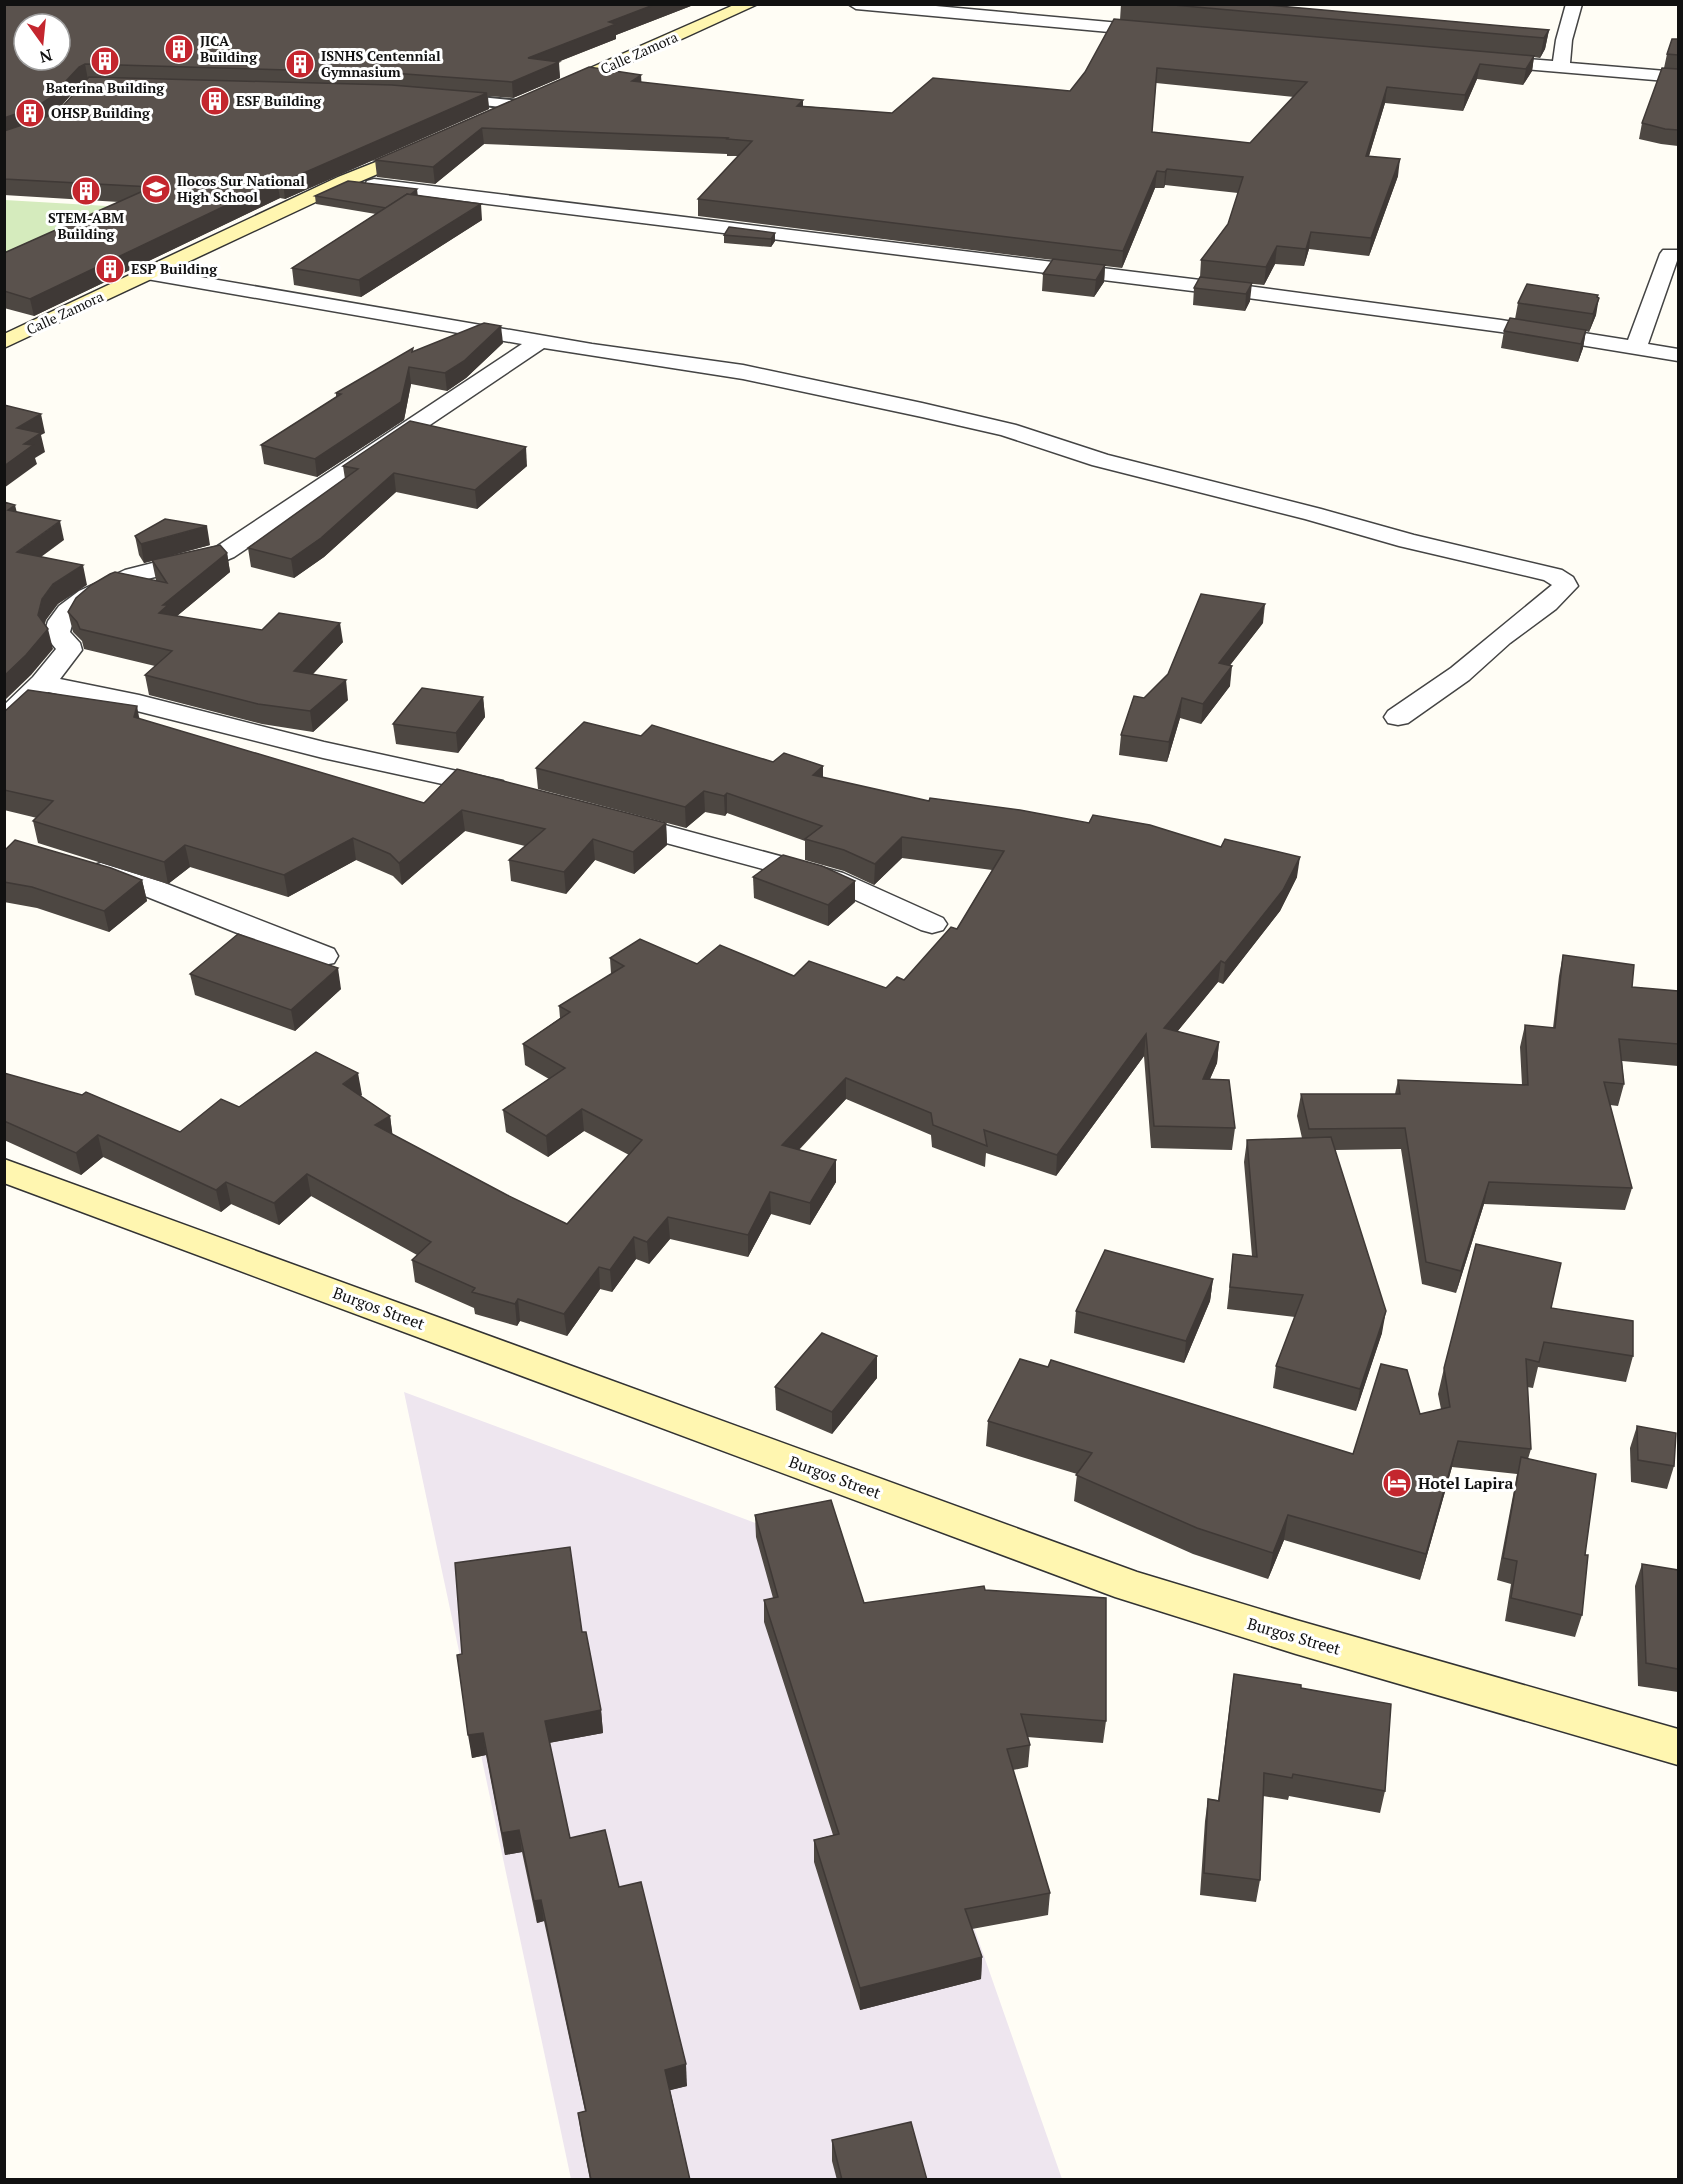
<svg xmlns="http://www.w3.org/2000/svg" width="1683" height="2184" font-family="'PT Serif',serif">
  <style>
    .industrial { fill: #eee6ef }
    .green { fill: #d5ebbd }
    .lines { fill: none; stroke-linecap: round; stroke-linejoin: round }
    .lane-casing { stroke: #444; stroke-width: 4 }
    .street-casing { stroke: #444; stroke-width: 3 }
    .secondary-casing { stroke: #333; stroke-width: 3 }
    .lane { fill: #fff; fill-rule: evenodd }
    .street { fill: #fff; fill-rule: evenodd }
    .secondary { fill: #fff6b0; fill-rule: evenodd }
    .wall { fill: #4d4742; fill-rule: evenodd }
    .shaded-wall { fill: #3f3936 }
    .building { fill: #5a524d; stroke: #3f3936; stroke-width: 1.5; fill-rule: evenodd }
    .labels { text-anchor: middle; stroke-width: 6; stroke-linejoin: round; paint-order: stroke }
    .far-poi-label { font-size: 14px; font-weight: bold; fill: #111; stroke: #fff; text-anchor: start }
    .far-street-label { font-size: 14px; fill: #111; stroke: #fff }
    .street-label { font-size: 16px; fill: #111; stroke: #fff }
    .poi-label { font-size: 16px; font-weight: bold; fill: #111; stroke: #fff; text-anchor: start }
  </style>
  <rect width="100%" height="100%" fill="#fffdf5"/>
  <!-- industrial -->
  <path class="industrial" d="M 404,1392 L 844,1556 L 1062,2179 L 571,2179 Z"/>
  <!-- green -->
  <path class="green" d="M 5,200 L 141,208 L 5,271 Z"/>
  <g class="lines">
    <!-- lane casing -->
    <g class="lane-casing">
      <path id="lane" d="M 460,95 L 520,101 L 526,105 L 520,109 L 456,102 L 454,99 Z"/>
    </g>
    <!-- street casing -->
    <g class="street-casing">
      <g id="street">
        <path d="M 848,4 L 914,4 L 1153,26 L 1161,31 L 1153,36 L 856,9 Z"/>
        <path d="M 1566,4 L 1582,4 L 1572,40 L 1570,63 L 1678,72 L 1678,82 L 1488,66 L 1480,61 L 1488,56 L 1553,61 L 1556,40 Z"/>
        <path d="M 374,179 L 1233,284 L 1501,320 L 1628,340 L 1660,254 L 1663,250 L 1677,250 L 1678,258 L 1648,344 L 1678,349 L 1678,361 L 1501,332 L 1233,296 L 367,189 L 365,185 L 367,181 Z"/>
        <path d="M 148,268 L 592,344 L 743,365 L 922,403 L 1016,425 L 1108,455 L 1321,509 L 1414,535 L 1562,570 L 1573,577 L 1578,586 L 1556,609 L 1510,643 L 1469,680 L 1408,723 L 1398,725 L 1388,723 L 1384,717 L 1388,711 L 1451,668 L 1552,585 L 1544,580 L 1399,546 L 1305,519 L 1092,465 L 1001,435 L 922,417 L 743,379 L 544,348 L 234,557 L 222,562 C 181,572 83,584 70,632 L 80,643 L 82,650 L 60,679 L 139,695 L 324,742 L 503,781 L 507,787 L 503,793 L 493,795 L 323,758 L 137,711 L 48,692 L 14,727 L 4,729 L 4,705 L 33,677 L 56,649 L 44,634 L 48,621 L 59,606 L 79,591 L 125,570 L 216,547 L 522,344 L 141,278 L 138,274 L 141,270 Z"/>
        <path d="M 624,814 L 843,873 L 943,918 L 947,924 L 943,930 L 932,933 L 921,930 L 823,885 L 614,829 L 610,823 L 614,817 Z"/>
        <path d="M 101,863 L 162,882 L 334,949 L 338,956 L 334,963 L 323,965 L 312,963 L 140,894 L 91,878 L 86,872 L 91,866 Z"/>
      </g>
    </g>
    <!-- secondary casing -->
    <g class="secondary-casing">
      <g id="secondary">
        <path d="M 736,4 L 758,4 L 568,91 L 556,91 L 553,87 L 556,83 Z"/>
        <path d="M 416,146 L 422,147 L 425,151 L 422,155 L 352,185 L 4,348 L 4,334 L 338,177 Z"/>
        <path d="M 4,1159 L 1137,1572 L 1296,1620 L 1678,1729 L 1678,1765 L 1296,1654 L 1115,1597 L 4,1183 Z"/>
      </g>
    </g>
    <!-- lane -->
    <use href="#lane" class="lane"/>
    <!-- street -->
    <use href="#street" class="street"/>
    <!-- secondary -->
    <use href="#secondary" class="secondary"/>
  </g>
  <!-- wall -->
  <g class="wall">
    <path d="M 4,4 L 696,4 L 616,35 L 616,39 L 558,62 L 560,78 L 513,98 L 488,96 L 489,109 L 285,199 L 280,198 L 34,316 L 4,308 L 4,253 L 119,202 L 4,195 ZM 85,81 L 62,107 L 58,110 L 82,82 Z"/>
    <path d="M 1121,4 L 1268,4 L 1268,5 L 1549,30 L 1545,49 L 1540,58 L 1534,57 L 1532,71 L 1523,85 L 1477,79 L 1463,111 L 1385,103 L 1369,156 L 1398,176 L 1369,256 L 1309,249 L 1304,266 L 1275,264 L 1264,285 L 1244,283 L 1250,301 L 1245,311 L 1193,305 L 1194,288 L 1200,277 L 1201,260 L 1228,224 L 1238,193 L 1165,185 L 1164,188 L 1155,188 L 1122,268 L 1105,266 L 1104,282 L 1094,297 L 1042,291 L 1043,274 L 1053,260 L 698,216 L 698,199 L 738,156 L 727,156 L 727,154 L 484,144 L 435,184 L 377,177 L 375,160 L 642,82 L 803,106 L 892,113 L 1070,91 L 1085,72 L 1120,20 ZM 1156,83 L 1294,97 L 1250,143 L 1152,132 Z"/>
    <path d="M 1678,21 L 1678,146 L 1661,144 L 1639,139 L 1642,123 L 1664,68 L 1667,54 L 1677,39 Z"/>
    <path d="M 315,196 L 418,196 L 482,220 L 361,297 L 294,285 L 292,268 L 376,214 L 316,204 Z"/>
    <path d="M 775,233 L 775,241 L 771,247 L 724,243 L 724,235 Z"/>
    <path d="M 1597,298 L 1596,315 L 1589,332 L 1586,331 L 1583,348 L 1578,362 L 1501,348 L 1504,331 L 1515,319 L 1518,303 Z"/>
    <path d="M 503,343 L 466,378 L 447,391 L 411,384 L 404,420 L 317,477 L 264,464 L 261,445 L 336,397 L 336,393 L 413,348 L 413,352 Z"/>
    <path d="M 343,466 L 527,466 L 477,509 L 396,492 L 324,557 L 294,578 L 251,567 L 248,548 L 345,479 Z"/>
    <path d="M 135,536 L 210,545 L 166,557 L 227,553 L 230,572 L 177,616 L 262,630 L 343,642 L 312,675 L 348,700 L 313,732 L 262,724 L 149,695 L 145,675 L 155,666 L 84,649 L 82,641 L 73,632 L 68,612 L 156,580 L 152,561 L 144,563 L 139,555 Z"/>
    <path d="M 1263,623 L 1230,665 L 1230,686 L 1201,724 L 1180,718 L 1167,762 L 1119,755 L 1121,735 L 1144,698 Z"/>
    <path d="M 483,697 L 485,717 L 458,753 L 396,744 L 393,724 Z"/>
    <path d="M 4,712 L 139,719 L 424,803 L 666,823 L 667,845 L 634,874 L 595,860 L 566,894 L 511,881 L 509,860 L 525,846 L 465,831 L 402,885 L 393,876 L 356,860 L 288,897 L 190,867 L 168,884 L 38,843 L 33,821 L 37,818 L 4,810 Z"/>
    <path d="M 641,736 L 773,762 L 823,766 L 823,778 L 929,801 L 1297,877 L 1280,911 L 1223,984 L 1218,982 L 1177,1032 L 1219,1042 L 1217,1063 L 1210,1079 L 1235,1128 L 1232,1150 L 1151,1148 L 1144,1056 L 1056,1176 L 986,1153 L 985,1167 L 932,1147 L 931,1135 L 846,1099 L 799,1150 L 836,1160 L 836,1182 L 810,1225 L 771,1214 L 748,1257 L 670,1239 L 649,1264 L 636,1259 L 612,1292 L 600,1289 L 567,1336 L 520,1321 L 517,1326 L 475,1314 L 474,1308 L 415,1282 L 412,1260 L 417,1255 L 311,1196 L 279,1225 L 231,1204 L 221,1212 L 103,1157 L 81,1175 L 4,1140 L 4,1073 L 180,1132 L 239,1107 L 362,1095 L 360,1096 L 390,1116 L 392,1134 L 507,1195 L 567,1224 L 629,1155 L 584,1131 L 548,1157 L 506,1132 L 503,1110 L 549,1079 L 525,1065 L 523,1044 L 560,1018 L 559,1006 L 611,974 L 610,958 L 697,964 L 886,988 L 904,980 L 957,929 L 992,870 L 902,858 L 874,885 L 844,871 L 805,860 L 805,841 L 727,813 L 725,816 L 705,812 L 686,828 L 538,789 L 536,768 Z"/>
    <path d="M 4,851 L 142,880 L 147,901 L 109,932 L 37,908 L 4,902 Z"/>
    <path d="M 753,877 L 855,902 L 828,926 L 754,898 Z"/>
    <path d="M 1563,955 L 1632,987 L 1678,991 L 1678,1066 L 1622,1061 L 1624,1084 L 1618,1106 L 1610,1105 L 1632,1188 L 1625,1210 L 1484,1204 L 1456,1293 L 1422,1284 L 1401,1149 L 1335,1150 L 1382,1333 L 1356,1411 L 1273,1388 L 1276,1366 L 1295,1317 L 1227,1309 L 1233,1254 L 1252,1256 L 1244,1162 L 1247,1140 L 1302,1138 L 1297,1116 L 1301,1094 L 1395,1094 L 1398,1080 L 1522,1085 L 1520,1047 L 1525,1025 L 1553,1028 L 1559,976 Z"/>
    <path d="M 190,974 L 341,989 L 295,1031 L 195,995 Z"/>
    <path d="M 1213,1279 L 1210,1301 L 1184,1363 L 1074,1333 L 1076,1311 Z"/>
    <path d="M 1551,1308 L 1633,1356 L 1626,1382 L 1538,1367 L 1533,1388 L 1527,1387 L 1531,1449 L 1528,1459 L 1585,1555 L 1582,1615 L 1575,1637 L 1505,1621 L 1511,1584 L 1497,1580 L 1517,1474 L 1452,1467 L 1420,1580 L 1284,1540 L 1268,1579 L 1193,1554 L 1074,1501 L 1077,1474 L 986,1446 L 988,1421 L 1353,1454 L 1420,1414 L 1441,1409 L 1438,1394 L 1444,1368 Z"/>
    <path d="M 877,1378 L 832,1434 L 776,1410 L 775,1387 Z"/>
    <path d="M 1637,1426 L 1674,1466 L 1667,1489 L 1631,1482 L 1630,1448 Z"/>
    <path d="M 755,1515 L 864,1603 L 985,1590 L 1106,1721 L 1103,1743 L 1027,1737 L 1030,1745 L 1028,1767 L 1013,1770 L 1050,1893 L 1048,1915 L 972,1929 L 982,1957 L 981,1979 L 860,2010 L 814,1862 L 814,1840 L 833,1835 L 764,1622 L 764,1600 L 773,1598 L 756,1537 Z"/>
    <path d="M 1642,1564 L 1678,1570 L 1678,1692 L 1638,1686 L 1635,1586 Z"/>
    <path d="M 582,1632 L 601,1710 L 603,1733 L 549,1743 L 570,1838 L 619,1887 L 687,2086 L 670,2090 L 690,2180 L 590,2180 L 581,2134 L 578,2113 L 585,2111 L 544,1921 L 537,1923 L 522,1852 L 505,1855 L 486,1755 L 472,1758 L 462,1654 Z"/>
    <path d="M 1234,1674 L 1301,1688 L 1385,1791 L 1380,1813 L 1289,1796 L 1288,1800 L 1263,1796 L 1260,1880 L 1256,1902 L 1200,1895 L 1205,1821 L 1208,1799 L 1218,1800 L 1231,1696 Z"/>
    <path d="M 832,2140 L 927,2180 L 837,2180 L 832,2161 Z"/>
  </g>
  <!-- shaded-wall -->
  <g class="shaded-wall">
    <path d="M 656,4 L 696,4 L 616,35 L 616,39 L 529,73 L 528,58 L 609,22 Z"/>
    <path d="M 1549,30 L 1545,49 L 1540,58 L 1544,38 Z"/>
    <path d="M 1534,56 L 1532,71 L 1523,85 L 1526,69 Z"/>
    <path d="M 559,62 L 560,78 L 513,98 L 512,82 Z"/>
    <path d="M 85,64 L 88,80 L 82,82 L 54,114 L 4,136 L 4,118 L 79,67 Z"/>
    <path d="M 1480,64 L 1477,79 L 1463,111 L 1465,95 Z"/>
    <path d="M 641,75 L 642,91 L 632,81 Z"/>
    <path d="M 1387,87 L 1385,103 L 1364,172 L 1366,156 Z"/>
    <path d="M 487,93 L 489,109 L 285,199 L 283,182 Z"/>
    <path d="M 803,100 L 803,116 L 797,106 Z"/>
    <path d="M 482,128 L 484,144 L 435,184 L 433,167 Z"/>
    <path d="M 1400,159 L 1398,176 L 1369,256 L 1371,238 Z"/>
    <path d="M 1167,169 L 1165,185 L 1164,188 L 1165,172 Z"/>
    <path d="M 1157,171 L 1155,188 L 1122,268 L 1123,251 Z"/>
    <path d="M 277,181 L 280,198 L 34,316 L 30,299 Z"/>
    <path d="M 417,189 L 418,197 L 392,209 Z"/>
    <path d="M 481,204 L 482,220 L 361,297 L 359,280 Z"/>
    <path d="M 1311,232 L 1309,249 L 1304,266 L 1306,249 Z"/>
    <path d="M 775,233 L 775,241 L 771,247 L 771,239 Z"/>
    <path d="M 1277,246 L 1275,264 L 1264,285 L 1266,267 Z"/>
    <path d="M 1105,265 L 1104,282 L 1094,297 L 1096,280 Z"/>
    <path d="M 1252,283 L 1250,301 L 1245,311 L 1246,294 Z"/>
    <path d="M 1598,295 L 1595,308 L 1599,298 L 1596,315 L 1589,332 Z"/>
    <path d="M 501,326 L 503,343 L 466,378 L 447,391 L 445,373 Z"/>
    <path d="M 1586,330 L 1583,348 L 1578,362 L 1581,344 Z"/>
    <path d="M 409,367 L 411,384 L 404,420 L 317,477 L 315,459 Z"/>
    <path d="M 41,414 L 45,433 L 41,435 L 45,452 L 35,458 L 37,464 L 4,488 L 4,466 L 17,428 Z"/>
    <path d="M 526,447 L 527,466 L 477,509 L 475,490 Z"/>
    <path d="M 394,473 L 396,492 L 324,557 L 294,578 L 291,559 Z"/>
    <path d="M 15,505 L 20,525 L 8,510 Z"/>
    <path d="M 60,521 L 64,540 L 22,571 L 17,552 Z"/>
    <path d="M 207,526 L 210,545 L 144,563 L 141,544 Z"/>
    <path d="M 227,553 L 230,572 L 171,621 L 159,613 L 163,605 Z"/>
    <path d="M 83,565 L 87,585 L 58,604 L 46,620 L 42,635 L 38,615 L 42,599 L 53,584 Z"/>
    <path d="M 1265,604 L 1263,623 L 1217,682 L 1219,663 Z"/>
    <path d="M 340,623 L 343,642 L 297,691 L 294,671 Z"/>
    <path d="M 48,629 L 53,649 L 31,675 L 4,701 L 4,676 Z"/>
    <path d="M 1232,666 L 1230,686 L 1201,724 L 1203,704 Z"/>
    <path d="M 346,680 L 348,700 L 313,732 L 310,711 Z"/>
    <path d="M 483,697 L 485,717 L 458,753 L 456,733 Z"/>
    <path d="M 1182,698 L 1180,718 L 1167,762 L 1169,742 Z"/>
    <path d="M 137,706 L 141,727 L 134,717 Z"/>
    <path d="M 823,766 L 823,787 L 813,775 Z"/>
    <path d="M 704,791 L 705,812 L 686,828 L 685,807 Z"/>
    <path d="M 727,793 L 727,813 L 725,816 L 724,796 Z"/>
    <path d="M 462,810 L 465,831 L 402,885 L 399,863 Z"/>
    <path d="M 666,823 L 667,845 L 634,874 L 633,852 Z"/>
    <path d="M 902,837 L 902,858 L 874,885 L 875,864 Z"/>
    <path d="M 353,838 L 356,860 L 288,897 L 284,875 Z"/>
    <path d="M 593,839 L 595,860 L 566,894 L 564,872 Z"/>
    <path d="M 185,845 L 190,867 L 168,884 L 164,862 Z"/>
    <path d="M 1300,857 L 1297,877 L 1280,911 L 1223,984 L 1225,963 Z"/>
    <path d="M 142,880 L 147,901 L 109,932 L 104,911 Z"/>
    <path d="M 855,881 L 855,902 L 828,926 L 828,905 Z"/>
    <path d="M 1221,961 L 1218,982 L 1162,1050 L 1164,1028 Z"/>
    <path d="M 338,968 L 341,989 L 295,1031 L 291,1010 Z"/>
    <path d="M 1146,1034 L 1144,1056 L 1056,1176 L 1057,1155 Z"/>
    <path d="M 1219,1042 L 1217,1063 L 1200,1101 L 1203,1079 Z"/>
    <path d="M 358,1073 L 362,1095 L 347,1106 L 343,1084 Z"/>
    <path d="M 846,1078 L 846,1099 L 782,1167 L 782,1145 Z"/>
    <path d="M 582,1109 L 584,1131 L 548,1157 L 546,1136 Z"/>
    <path d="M 390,1116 L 393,1138 L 375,1125 Z"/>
    <path d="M 98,1135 L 103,1157 L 81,1175 L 76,1153 Z"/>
    <path d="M 836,1160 L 836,1182 L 810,1225 L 810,1203 Z"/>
    <path d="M 307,1174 L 311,1196 L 279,1225 L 274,1203 Z"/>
    <path d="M 226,1182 L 231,1204 L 221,1212 L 216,1190 Z"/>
    <path d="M 1489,1182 L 1484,1204 L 1456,1293 L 1461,1271 Z"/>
    <path d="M 770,1192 L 771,1214 L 748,1257 L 748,1235 Z"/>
    <path d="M 668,1217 L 670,1239 L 649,1264 L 647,1242 Z"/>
    <path d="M 634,1237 L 636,1259 L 612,1292 L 610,1270 Z"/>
    <path d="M 599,1267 L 600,1289 L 567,1336 L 564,1314 Z"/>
    <path d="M 1213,1279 L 1210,1301 L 1184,1363 L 1186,1341 Z"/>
    <path d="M 518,1299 L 520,1321 L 517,1326 L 515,1304 Z"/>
    <path d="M 1386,1311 L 1382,1333 L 1356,1411 L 1360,1389 Z"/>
    <path d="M 877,1356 L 877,1378 L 832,1434 L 832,1412 Z"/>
    <path d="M 1458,1441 L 1452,1467 L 1420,1580 L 1426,1554 Z"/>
    <path d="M 1288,1515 L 1284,1540 L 1268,1579 L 1273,1553 Z"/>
    <path d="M 601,1710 L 603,1733 L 548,1743 L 545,1721 Z"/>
    <path d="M 483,1733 L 486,1755 L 472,1758 L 468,1735 Z"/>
    <path d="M 519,1830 L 522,1852 L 505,1855 L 502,1833 Z"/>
    <path d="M 541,1900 L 544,1921 L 537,1923 L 534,1901 Z"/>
    <path d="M 982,1957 L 981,1979 L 860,2010 L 860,1988 Z"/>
    <path d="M 686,2064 L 687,2086 L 667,2091 L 665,2070 Z"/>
  </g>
  <!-- building -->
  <g class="building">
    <path d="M 4,4 L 656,4 L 609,22 L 616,24 L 528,58 L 559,62 L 512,82 L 392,73 L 85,64 L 79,67 L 50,98 L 36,107 L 4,118 ZM 24,24 L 60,24 L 60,60 L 24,60 Z"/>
    <path d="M 1162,4 L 1266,4 L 1266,5 L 1549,30 L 1544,38 Z"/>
    <path d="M 1114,19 L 1534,56 L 1526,69 L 1480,64 L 1465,95 L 1387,87 L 1366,156 L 1400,159 L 1371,238 L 1311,232 L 1306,249 L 1277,246 L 1266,267 L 1201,260 L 1228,224 L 1243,177 L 1167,169 L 1165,172 L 1157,171 L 1123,251 L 698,199 L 752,141 L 727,139 L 728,138 L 482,128 L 433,167 L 375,160 L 589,67 L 641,75 L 632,81 L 803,100 L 797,106 L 892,113 L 933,78 L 1070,91 L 1085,72 ZM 1157,68 L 1307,82 L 1250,143 L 1152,132 Z"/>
    <path d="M 1672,39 L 1678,39 L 1678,55 L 1667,54 Z"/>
    <path d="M 1662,68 L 1678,69 L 1678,130 L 1665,129 L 1642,123 Z"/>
    <path d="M 89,77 L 392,85 L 487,93 L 283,182 L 277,181 L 30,299 L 4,291 L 4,253 L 152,187 L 4,179 L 4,131 L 46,117 L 62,107 Z"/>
    <path d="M 348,181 L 417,189 L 410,195 L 407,194 L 386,208 L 315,196 Z"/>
    <path d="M 407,194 L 481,204 L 359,280 L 292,268 Z"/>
    <path d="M 729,227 L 775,233 L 771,239 L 724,235 Z"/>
    <path d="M 1053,259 L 1105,265 L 1096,280 L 1043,274 Z"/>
    <path d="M 1200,277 L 1252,283 L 1246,294 L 1194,288 Z"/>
    <path d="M 1527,284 L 1598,295 L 1597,297 L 1599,298 L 1593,314 L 1518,303 Z"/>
    <path d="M 1510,318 L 1586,330 L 1581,344 L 1504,331 Z"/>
    <path d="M 484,323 L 501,326 L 464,361 L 445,373 L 409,367 L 401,402 L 315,459 L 261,445 L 341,394 L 336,393 L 413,348 L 412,352 Z"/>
    <path d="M 4,405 L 41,414 L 17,428 L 41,433 L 24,444 L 33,445 L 4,466 Z"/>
    <path d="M 410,421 L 526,447 L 475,490 L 394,473 L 321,538 L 291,559 L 248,548 L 358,469 L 343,466 Z"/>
    <path d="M 4,502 L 15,505 L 8,510 L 60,521 L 17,552 L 83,565 L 53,584 L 42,599 L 38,615 L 48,629 L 26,655 L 4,676 Z"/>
    <path d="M 165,519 L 207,526 L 141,544 L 135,536 Z"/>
    <path d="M 220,545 L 227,553 L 163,605 L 168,605 L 159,613 L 262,630 L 279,613 L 340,623 L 294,671 L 346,680 L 310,711 L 258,704 L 145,675 L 172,651 L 80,629 L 77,622 L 68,612 L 76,598 L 91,585 L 110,574 L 115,572 L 167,583 L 152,560 Z"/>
    <path d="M 1201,594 L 1265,604 L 1219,663 L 1232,666 L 1203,704 L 1182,698 L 1169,742 L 1121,735 L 1134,696 L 1144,698 L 1168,674 Z"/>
    <path d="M 422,688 L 483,697 L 456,733 L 393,724 Z"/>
    <path d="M 28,690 L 137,706 L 134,717 L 424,803 L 457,769 L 666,823 L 633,852 L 593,839 L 564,872 L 509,860 L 545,829 L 462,810 L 399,863 L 390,854 L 353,838 L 284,875 L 185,845 L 164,862 L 33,821 L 53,801 L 4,790 L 4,712 Z"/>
    <path d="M 584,722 L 641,736 L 652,725 L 773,762 L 784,753 L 823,766 L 813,775 L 929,801 L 930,798 L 1020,810 L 1089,823 L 1093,815 L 1150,825 L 1221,847 L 1225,839 L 1300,857 L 1283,890 L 1225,963 L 1221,961 L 1164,1028 L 1219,1042 L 1203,1079 L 1229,1080 L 1235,1128 L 1154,1126 L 1146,1034 L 1057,1155 L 984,1130 L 987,1146 L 933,1125 L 931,1113 L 846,1078 L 782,1145 L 836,1160 L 810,1203 L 770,1192 L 748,1235 L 668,1217 L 647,1242 L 634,1237 L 610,1270 L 599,1267 L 564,1314 L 518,1299 L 515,1304 L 472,1292 L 475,1288 L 412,1260 L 431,1242 L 307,1174 L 274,1203 L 226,1182 L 216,1190 L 98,1135 L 76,1153 L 4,1121 L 4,1073 L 82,1095 L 86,1092 L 180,1132 L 221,1099 L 239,1107 L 316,1052 L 358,1073 L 343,1084 L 390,1116 L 375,1125 L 507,1195 L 567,1224 L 642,1140 L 582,1109 L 546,1136 L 503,1110 L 565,1068 L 523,1044 L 570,1012 L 559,1006 L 624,966 L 610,958 L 640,939 L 697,964 L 720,945 L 794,976 L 809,961 L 886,988 L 897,977 L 904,980 L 951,927 L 957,929 L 1004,851 L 902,837 L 875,864 L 844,850 L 805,839 L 822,826 L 727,793 L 724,796 L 704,791 L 685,807 L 536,768 Z"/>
    <path d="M 15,840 L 111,868 L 142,880 L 104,911 L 32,887 L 4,882 L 4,851 Z"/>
    <path d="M 783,855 L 822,866 L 855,881 L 828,905 L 753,877 Z"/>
    <path d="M 238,934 L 338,968 L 291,1010 L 190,974 Z"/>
    <path d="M 1563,955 L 1634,965 L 1632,987 L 1678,991 L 1678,1044 L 1619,1039 L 1624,1084 L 1604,1082 L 1632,1188 L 1489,1182 L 1461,1271 L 1426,1262 L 1405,1128 L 1309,1129 L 1301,1094 L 1400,1094 L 1398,1080 L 1528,1085 L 1525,1025 L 1555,1028 Z"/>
    <path d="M 1331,1137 L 1386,1311 L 1360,1389 L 1276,1366 L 1303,1295 L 1230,1287 L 1233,1254 L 1257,1257 L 1247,1140 Z"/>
    <path d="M 1476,1244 L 1561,1263 L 1551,1308 L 1633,1321 L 1633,1356 L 1544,1342 L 1539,1362 L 1526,1359 L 1531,1449 L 1458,1441 L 1426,1554 L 1288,1515 L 1273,1553 L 1197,1528 L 1076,1475 L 1092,1453 L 988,1421 L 1020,1359 L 1048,1367 L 1051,1360 L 1353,1454 L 1381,1364 L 1407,1370 L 1420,1414 L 1450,1407 L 1444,1368 Z"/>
    <path d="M 1105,1250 L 1213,1279 L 1186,1341 L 1076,1311 Z"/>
    <path d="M 822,1333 L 877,1356 L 832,1412 L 775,1387 Z"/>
    <path d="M 1637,1426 L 1676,1433 L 1674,1466 L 1638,1460 Z"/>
    <path d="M 1521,1457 L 1596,1474 L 1585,1555 L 1588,1555 L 1582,1615 L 1511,1598 L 1517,1561 L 1503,1558 Z"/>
    <path d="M 831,1500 L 864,1603 L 984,1586 L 985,1590 L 1106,1598 L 1106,1721 L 1021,1714 L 1030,1745 L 1007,1749 L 1050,1893 L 965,1909 L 982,1957 L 860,1988 L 814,1840 L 839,1834 L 764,1600 L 778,1597 L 755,1515 Z"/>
    <path d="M 570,1547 L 582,1632 L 586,1632 L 601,1710 L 545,1721 L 570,1838 L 605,1830 L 619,1887 L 641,1882 L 686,2064 L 665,2070 L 690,2180 L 591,2180 L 578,2113 L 586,2111 L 541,1900 L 534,1901 L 519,1830 L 502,1833 L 483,1733 L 468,1735 L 457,1655 L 462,1654 L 455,1563 Z"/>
    <path d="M 1642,1564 L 1678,1570 L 1678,1669 L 1646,1663 Z"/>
    <path d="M 1234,1674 L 1301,1685 L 1301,1688 L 1391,1704 L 1385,1791 L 1293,1774 L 1292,1778 L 1264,1773 L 1260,1880 L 1204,1873 L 1208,1799 L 1219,1801 Z"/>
    <path d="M 911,2122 L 927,2180 L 842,2180 L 832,2140 Z"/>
  </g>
  <!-- icons -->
  <defs>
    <g id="building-disc" transform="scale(1.5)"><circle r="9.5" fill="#c4262e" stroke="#fff"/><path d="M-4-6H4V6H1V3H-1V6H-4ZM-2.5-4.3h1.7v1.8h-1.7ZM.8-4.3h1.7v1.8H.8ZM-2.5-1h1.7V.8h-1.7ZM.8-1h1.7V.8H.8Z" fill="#fff"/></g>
    <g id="school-disc" transform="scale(1.5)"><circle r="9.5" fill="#c4262e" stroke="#fff"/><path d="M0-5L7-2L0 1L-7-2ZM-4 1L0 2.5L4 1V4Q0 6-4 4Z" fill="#fff"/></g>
    <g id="hotel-disc" transform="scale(1.5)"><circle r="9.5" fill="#c4262e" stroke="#fff"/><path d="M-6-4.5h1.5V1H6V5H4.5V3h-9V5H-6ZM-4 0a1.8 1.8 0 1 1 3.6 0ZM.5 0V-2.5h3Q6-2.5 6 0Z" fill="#fff"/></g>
  </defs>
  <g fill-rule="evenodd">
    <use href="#building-disc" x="179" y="49"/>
    <use href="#building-disc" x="105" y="61"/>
    <use href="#building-disc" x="300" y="64"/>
    <use href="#building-disc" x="215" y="101"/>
    <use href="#building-disc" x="30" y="113"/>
    <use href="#school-disc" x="156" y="189"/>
    <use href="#building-disc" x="86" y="191"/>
    <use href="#building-disc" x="110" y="269"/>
    <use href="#hotel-disc" x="1397" y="1483"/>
  </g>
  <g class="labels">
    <!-- far-poi labels -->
    <g class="far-poi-label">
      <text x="200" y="46">JICA<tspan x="200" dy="16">Building</tspan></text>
      <text x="321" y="61">ISNHS Centennial<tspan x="321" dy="16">Gymnasium</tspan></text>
      <text x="105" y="93" text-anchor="middle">Baterina Building</text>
      <text x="236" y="106">ESF Building</text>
      <text x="51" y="118">OHSP Building</text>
      <text x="177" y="186">Ilocos Sur National<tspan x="177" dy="16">High School</tspan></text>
      <text x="86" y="223" text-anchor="middle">STEM-ABM<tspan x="86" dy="16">Building</tspan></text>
      <text x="131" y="274">ESP Building</text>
    </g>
    <!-- far-street labels -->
    <g class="far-street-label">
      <text transform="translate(639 53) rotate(-24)" y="5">Calle Zamora</text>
      <text transform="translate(65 313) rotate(-25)" y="5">Calle Zamora</text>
    </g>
    <!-- street labels -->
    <g class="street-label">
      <text transform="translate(379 1308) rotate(20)" y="6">Burgos Street</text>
      <text transform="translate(835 1477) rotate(20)" y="6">Burgos Street</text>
      <text transform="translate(1294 1636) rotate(16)" y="6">Burgos Street</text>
    </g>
    <!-- poi labels -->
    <g class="poi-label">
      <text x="1418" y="1489">Hotel Lapira</text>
    </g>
  </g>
  <!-- border -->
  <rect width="1683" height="2184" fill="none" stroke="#111111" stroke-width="12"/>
  <!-- north arrow -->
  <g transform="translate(42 42) rotate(165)"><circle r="28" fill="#ffffff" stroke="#a0a0a0" stroke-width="1.5"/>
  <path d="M0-4.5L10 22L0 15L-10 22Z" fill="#c4262e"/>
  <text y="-9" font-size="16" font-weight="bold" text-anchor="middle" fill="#111111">N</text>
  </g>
</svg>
